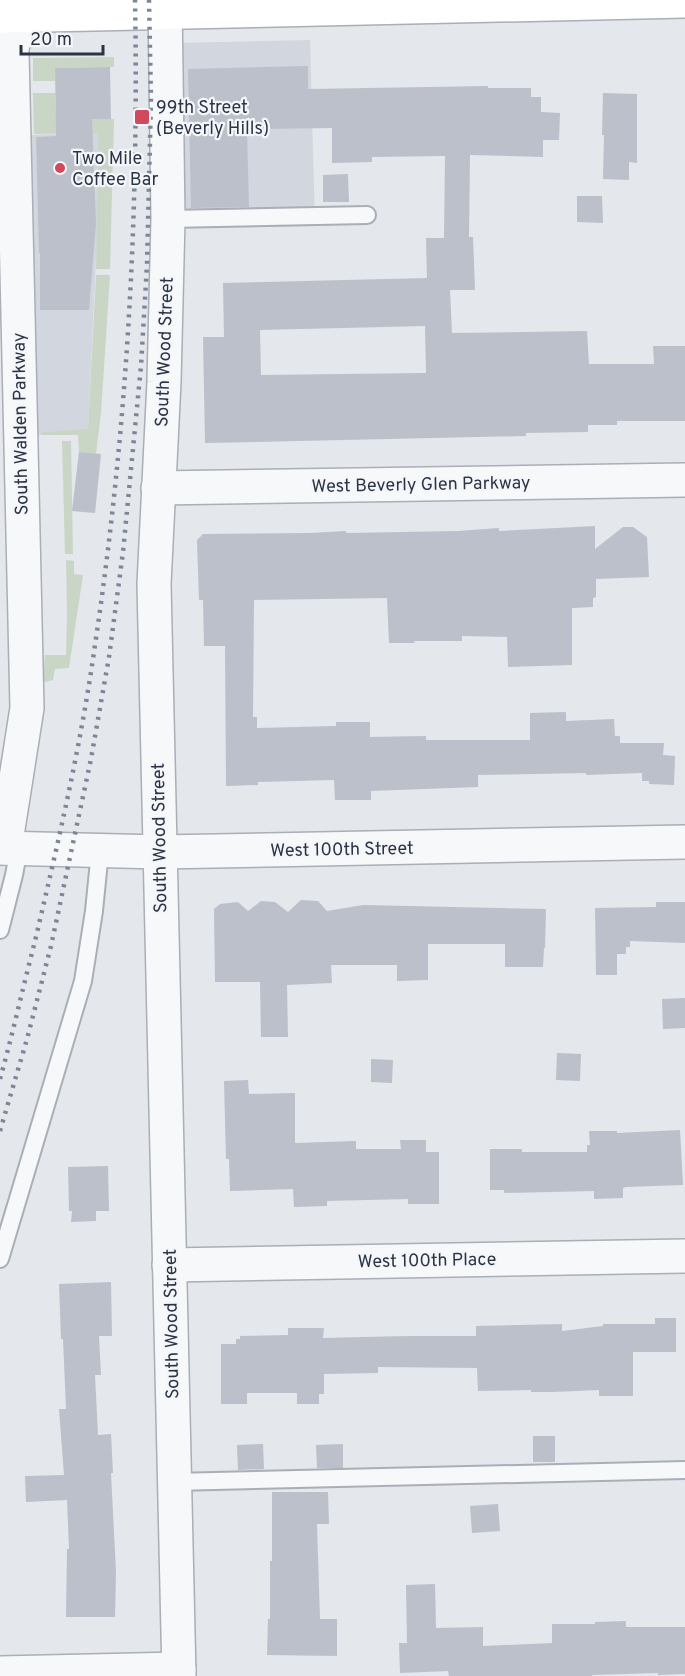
<svg xmlns="http://www.w3.org/2000/svg" width="685" height="1676" font-family="Overpass,sans-serif">
  <style>
    .built { fill: #d2d6de }
    .green { fill: #c9d6c5 }
    .building { fill: #bbc0ca; fill-rule: evenodd }
    .lines { fill: none; stroke-linecap: round; stroke-linejoin: round }
    .lane-casing { stroke: #a9aeb7; stroke-width: 20 }
    .street-casing { stroke: #a9aeb7; stroke-width: 36 }
    .secondary-casing { stroke: #a9aeb7; stroke-width: 36 }
    .lane { stroke: #f7f8fa; stroke-width: 16 }
    .street { stroke: #f7f8fa; stroke-width: 33 }
    .secondary { stroke: #fff; stroke-width: 33 }
    .rail { stroke: #7d8696; stroke-width: 4.5; stroke-dasharray: 3 6; stroke-linecap: butt }
    .poi-dot { fill: #d1495b; stroke: #f4f6f9; stroke-width: 2 }
    .labels { text-anchor: middle; stroke-width: 4.5; stroke-linejoin: round; paint-order: stroke }
    .poi-label { font-size: 18px; fill: #2b3445; stroke: #f4f6f9; text-anchor: start }
    .street-label { font-size: 18px; fill: #2b3445; stroke: #f4f6f9 }
  </style>
  <rect width="100%" height="100%" fill="#e4e7ec"/>
  <!-- built -->
  <g class="built">
    <path d="M 310,40 L 315,226 L 179,228 L 176,43 Z"/>
    <path d="M 98,133 L 97,235 L 88,430 L 41,432 L 41,435 L 33,436 L 26,135 Z"/>
  </g>
  <!-- green -->
  <g class="green">
    <path d="M 114,57 L 114,67 L 55,68 L 55,81 L 33,81 L 33,58 Z"/>
    <path d="M 33,93 L 55,93 L 56,119 L 114,119 L 110,269 L 96,269 L 98,133 L 34,134 Z"/>
    <path d="M 96,275 L 110,275 L 101,413 L 96,454 L 79,452 L 78,435 L 41,435 L 41,432 L 88,429 Z"/>
    <path d="M 62,441 L 71,441 L 73,554 L 65,554 Z"/>
    <path d="M 66,560 L 74,561 L 74,574 L 83,575 L 69,668 L 55,669 L 53,680 L 46,682 L 43,680 L 45,655 L 66,655 L 67,614 Z"/>
  </g>
  <!-- building -->
  <g class="building">
    <path d="M 308,66 L 308,89 L 488,86 L 488,88 L 531,88 L 531,97 L 541,97 L 541,112 L 560,113 L 559,140 L 543,140 L 543,157 L 470,155 L 469,237 L 473,237 L 475,290 L 450,290 L 452,333 L 587,331 L 589,364 L 654,364 L 653,346 L 685,346 L 685,421 L 617,421 L 617,425 L 588,425 L 588,432 L 526,433 L 526,436 L 205,443 L 203,337 L 224,337 L 223,283 L 427,278 L 426,238 L 444,238 L 445,156 L 372,157 L 372,162 L 332,163 L 332,128 L 247,129 L 249,207 L 191,208 L 188,69 ZM 425,326 L 426,373 L 261,375 L 260,330 Z"/>
    <path d="M 110,67 L 111,119 L 92,119 L 96,223 L 89,310 L 40,310 L 40,253 L 39,253 L 36,137 L 56,136 L 55,68 Z"/>
    <path d="M 603,93 L 637,94 L 637,163 L 629,162 L 629,180 L 603,179 L 604,135 L 602,135 Z"/>
    <path d="M 348,174 L 349,202 L 323,202 L 323,175 Z"/>
    <path d="M 577,196 L 602,196 L 603,223 L 577,222 Z"/>
    <path d="M 79,452 L 101,454 L 95,513 L 72,511 Z"/>
    <path d="M 595,526 L 595,549 L 623,527 L 633,527 L 647,537 L 649,577 L 596,579 L 596,597 L 593,598 L 593,607 L 572,608 L 572,665 L 508,667 L 507,637 L 462,636 L 462,641 L 414,641 L 415,643 L 389,643 L 387,598 L 254,600 L 253,717 L 257,717 L 257,728 L 336,726 L 336,722 L 370,722 L 370,737 L 426,736 L 426,740 L 530,740 L 530,713 L 566,712 L 566,721 L 614,719 L 615,736 L 620,736 L 620,743 L 664,743 L 663,755 L 675,756 L 674,785 L 649,784 L 649,781 L 642,781 L 642,773 L 586,775 L 586,773 L 478,775 L 478,787 L 371,791 L 371,800 L 335,800 L 334,780 L 258,782 L 258,785 L 226,786 L 225,646 L 204,646 L 203,600 L 199,600 L 197,540 L 203,534 L 310,533 L 345,531 L 347,533 L 458,531 L 499,528 L 499,531 Z"/>
    <path d="M 301,900 L 318,901 L 327,911 L 363,905 L 546,909 L 545,948 L 544,948 L 543,967 L 505,967 L 505,944 L 428,944 L 428,980 L 397,981 L 397,965 L 331,965 L 332,983 L 287,985 L 288,1037 L 261,1037 L 260,982 L 215,982 L 214,909 L 220,904 L 238,902 L 248,911 L 261,901 L 275,902 L 288,912 Z"/>
    <path d="M 656,902 L 685,902 L 685,943 L 630,941 L 630,947 L 626,947 L 626,954 L 617,954 L 617,975 L 596,975 L 595,908 L 656,907 Z"/>
    <path d="M 685,998 L 685,1028 L 663,1029 L 662,999 Z"/>
    <path d="M 557,1053 L 581,1054 L 580,1081 L 556,1080 Z"/>
    <path d="M 371,1059 L 393,1060 L 392,1083 L 371,1082 Z"/>
    <path d="M 248,1080 L 249,1094 L 295,1093 L 295,1143 L 356,1141 L 356,1149 L 401,1149 L 400,1140 L 426,1140 L 426,1152 L 439,1152 L 439,1204 L 408,1204 L 408,1199 L 327,1201 L 327,1206 L 294,1207 L 293,1189 L 230,1191 L 229,1159 L 226,1159 L 224,1081 Z"/>
    <path d="M 680,1130 L 683,1185 L 626,1187 L 623,1188 L 623,1198 L 594,1199 L 594,1191 L 504,1193 L 504,1190 L 490,1190 L 490,1149 L 522,1149 L 522,1152 L 587,1152 L 587,1145 L 590,1145 L 589,1131 L 617,1131 L 617,1133 Z"/>
    <path d="M 108,1166 L 109,1211 L 96,1211 L 96,1221 L 71,1222 L 72,1211 L 69,1211 L 68,1167 Z"/>
    <path d="M 111,1282 L 112,1336 L 99,1336 L 101,1375 L 95,1375 L 98,1435 L 111,1434 L 113,1473 L 111,1473 L 116,1572 L 115,1617 L 66,1617 L 67,1549 L 69,1549 L 67,1500 L 26,1502 L 25,1476 L 64,1475 L 59,1409 L 66,1409 L 63,1339 L 61,1339 L 59,1284 Z"/>
    <path d="M 655,1318 L 676,1318 L 676,1352 L 633,1352 L 633,1396 L 599,1396 L 599,1390 L 553,1392 L 531,1392 L 531,1390 L 478,1391 L 477,1368 L 378,1367 L 378,1373 L 324,1374 L 324,1394 L 319,1394 L 319,1404 L 297,1404 L 297,1393 L 247,1393 L 247,1404 L 221,1404 L 221,1344 L 236,1344 L 236,1339 L 240,1339 L 240,1336 L 288,1335 L 288,1328 L 324,1328 L 323,1338 L 407,1336 L 476,1336 L 476,1326 L 562,1324 L 562,1331 L 603,1326 L 603,1324 L 655,1324 Z"/>
    <rect x="533" y="1436" width="22" height="26"/>
    <path d="M 263,1444 L 264,1469 L 238,1470 L 237,1445 Z"/>
    <path d="M 343,1444 L 343,1468 L 317,1468 L 316,1445 Z"/>
    <path d="M 272,1492 L 328,1492 L 329,1524 L 317,1524 L 320,1619 L 337,1619 L 337,1656 L 267,1655 L 268,1619 L 270,1619 L 270,1561 L 272,1561 Z"/>
    <path d="M 498,1504 L 500,1531 L 472,1533 L 470,1506 Z"/>
    <path d="M 435,1584 L 436,1628 L 483,1627 L 483,1646 L 552,1643 L 552,1624 L 595,1624 L 595,1622 L 626,1621 L 626,1627 L 685,1627 L 685,1674 L 658,1675 L 658,1673 L 592,1675 L 592,1676 L 449,1676 L 448,1671 L 400,1673 L 399,1643 L 407,1643 L 406,1585 Z"/>
  </g>
  <g class="lines">
    <!-- lane casing -->
    <g class="lane-casing">
      <g id="lane">
        <path d="M 168,219 L 367,215"/>
        <path d="M 0,930 L 14,875 L 19,848"/>
        <path d="M 0,1259 L 83,981 L 94,911 L 100,851"/>
        <path d="M 174,1482 L 685,1470"/>
      </g>
    </g>
    <!-- street casing -->
    <g class="street-casing">
      <g id="street">
        <path d="M 165,0 L 168,219 L 164,382 L 154,584 L 179,1676"/>
        <path d="M 158,488 L 685,480"/>
        <path d="M 0,848 L 160,852 L 685,842"/>
        <path d="M 5,848 L 27,708 L 12,53 L 12,48 L 25,0"/>
        <path d="M 169,1265 L 685,1256"/>
        <path d="M 0,1673 L 179,1669"/>
      </g>
    </g>
    <!-- secondary casing -->
    <g class="secondary-casing">
      <path id="secondary" d="M 0,16 L 685,1"/>
    </g>
    <!-- lane -->
    <use href="#lane" class="lane"/>
    <!-- street -->
    <use href="#street" class="street"/>
    <!-- secondary -->
    <use href="#secondary" class="secondary"/>
    <!-- rail -->
    <g class="rail">
      <path d="M 0,1079 C 13,1033 23,987 35,941 C 58,843 81,745 95,645 C 127,431 139,216 135,0"/>
      <path d="M 0,1131 L 27,1039 L 51,946 L 91,759 L 109,657 L 123,552 L 141,366 L 147,265 L 151,100 L 149,0"/>
    </g>
  </g>
  <!-- markers -->
  <g class="poi-dot">
    <rect x="134" y="109" width="16" height="16" rx="3"/>
    <circle cx="60" cy="168" r="6"/>
  </g>
  <g class="labels">
    <!-- poi labels -->
    <g class="poi-label">
      <text x="156" y="113">99th Street<tspan x="156" dy="21">(Beverly Hills)</tspan></text>
      <text x="72" y="164">Two Mile<tspan x="72" dy="21">Coffee Bar</tspan></text>
    </g>
    <!-- street labels -->
    <g class="street-label">
      <text transform="translate(164 352) rotate(-88)" y="6">South Wood Street</text>
      <text transform="translate(20 424) rotate(-91)" y="6">South Walden Parkway</text>
      <text transform="translate(421 484) rotate(-1)" y="6">West Beverly Glen Parkway</text>
      <text transform="translate(159 838) rotate(-91)" y="6">South Wood Street</text>
      <text transform="translate(342 849) rotate(-1)" y="6">West 100th Street</text>
      <text transform="translate(427 1260) rotate(-1)" y="6">West 100th Place</text>
      <text transform="translate(171 1324) rotate(-91)" y="6">South Wood Street</text>
    </g>
  </g>
  <!-- scale -->
  <path d="M21 45v9h82v-9" fill="none" stroke="#2b3445" stroke-width="3"/>
  <text x="30" y="45" font-size="18" fill="#2b3445" stroke="#f4f6f9" stroke-width="4.5" paint-order="stroke">20 m</text>
</svg>
